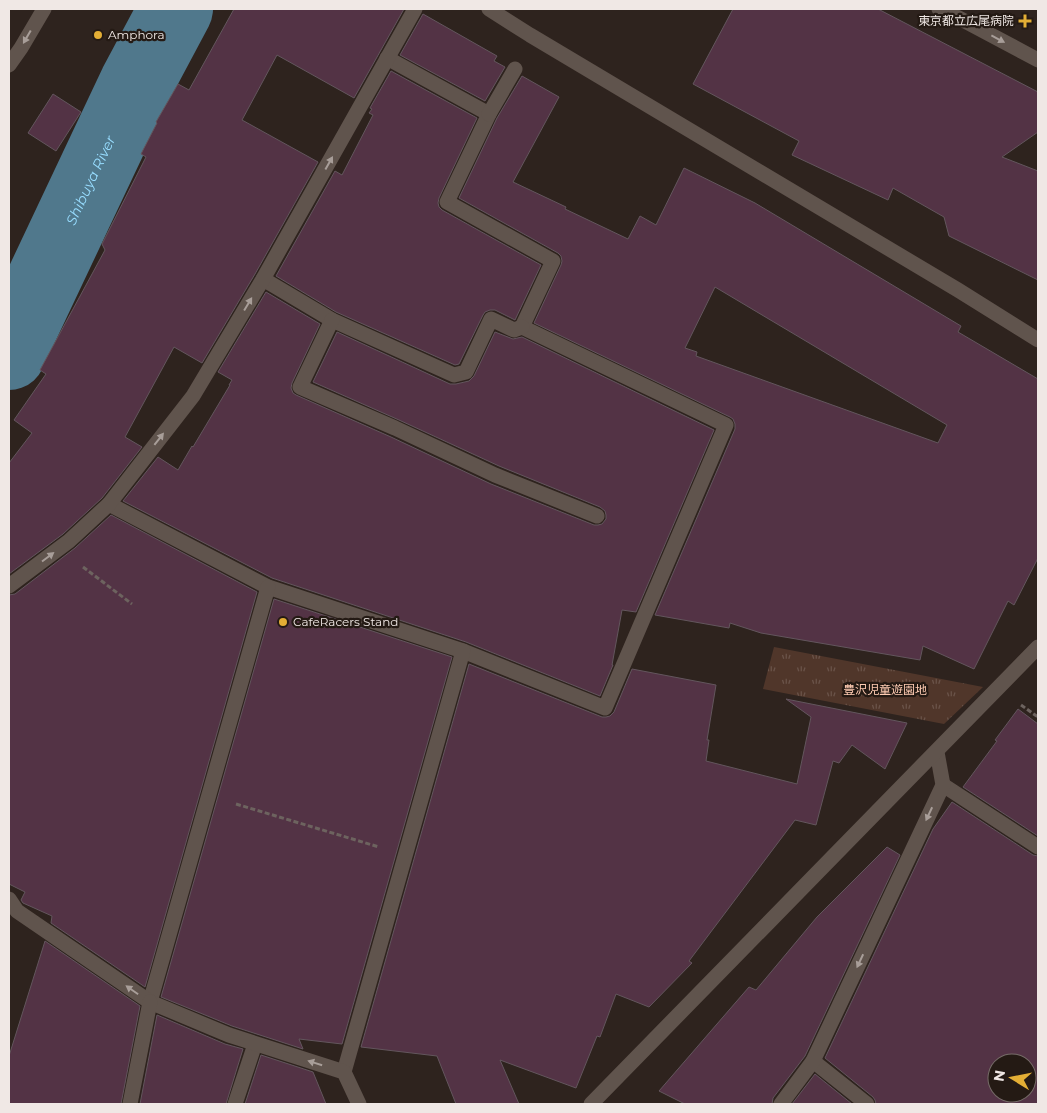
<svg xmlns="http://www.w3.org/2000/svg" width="1047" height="1113" font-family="Montserrat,'Noto Sans JP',sans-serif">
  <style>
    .grass { fill: url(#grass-tufts) }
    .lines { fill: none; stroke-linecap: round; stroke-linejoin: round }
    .river { stroke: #50788c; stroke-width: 74 }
    .building { fill: #533345; stroke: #63565d; fill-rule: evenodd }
    .path { stroke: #6d635f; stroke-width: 3; stroke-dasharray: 5 2.5; stroke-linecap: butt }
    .service { stroke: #60544d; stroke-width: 15 }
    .minor { stroke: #60544d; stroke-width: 15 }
    .tertiary { stroke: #60544d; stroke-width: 15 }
    .secondary { stroke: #60544d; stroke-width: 15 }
    .oneway { fill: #a89e99 }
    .poi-dot { fill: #e3ae35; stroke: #241a14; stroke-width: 2 }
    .labels { text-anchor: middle; stroke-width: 4.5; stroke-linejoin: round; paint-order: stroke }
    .poi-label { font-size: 12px; fill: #f0e8e5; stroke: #241a14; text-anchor: start }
    .park-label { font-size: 12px; fill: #ffccb3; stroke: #241a14 }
    .water-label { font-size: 14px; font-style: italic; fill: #97dcfe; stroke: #241a14 }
  </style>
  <defs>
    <pattern id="grass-tufts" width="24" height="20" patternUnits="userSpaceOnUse" patternTransform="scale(1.25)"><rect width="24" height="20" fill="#50362a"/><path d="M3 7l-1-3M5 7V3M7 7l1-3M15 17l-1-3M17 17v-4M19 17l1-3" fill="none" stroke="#6a5349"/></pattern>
  </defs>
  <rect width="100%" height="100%" fill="#2e231e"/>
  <!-- grass -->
  <path class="grass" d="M 774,647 L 983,687 L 944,724 L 763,689 Z"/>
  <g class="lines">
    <!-- river -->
    <path class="river" id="s1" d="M 9,353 L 136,84 L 176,9"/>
  </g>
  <!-- building -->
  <g class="building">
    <path d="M 234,9 L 404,9 L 354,98 L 277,55 L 242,120 L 318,162 L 255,274 L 202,363 L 174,347 L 125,437 L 142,447 L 102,498 L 63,534 L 9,574 L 9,463 L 32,433 L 14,420 L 46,374 L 40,370 L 105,250 L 102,244 L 146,157 L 141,154 L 157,123 L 156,122 L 178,84 L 189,90 Z"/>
    <path d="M 733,9 L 878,9 L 1038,92 L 1038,132 L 1002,157 L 1038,171 L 1038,280 L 949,236 L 944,217 L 893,188 L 888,200 L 792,155 L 799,141 L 693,84 Z"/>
    <path d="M 423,14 L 497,56 L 494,61 L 505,67 L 485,101 L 400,55 Z"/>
    <path d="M 391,71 L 477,118 L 439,198 L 438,203 L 439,207 L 442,210 L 541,265 L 515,320 L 495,310 L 490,310 L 485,312 L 483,315 L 459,364 L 455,365 L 336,312 L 276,276 L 335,171 L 342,175 L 373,115 L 369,113 L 372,109 L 370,108 Z"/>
    <path d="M 522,76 L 559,97 L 513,182 L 566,207 L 565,209 L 628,239 L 640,216 L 656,225 L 684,168 L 755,203 L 961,326 L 958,332 L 1038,379 L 1038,558 L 1014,605 L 1008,601 L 974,669 L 923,646 L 920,660 L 761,633 L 730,623 L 729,628 L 655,615 L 735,429 L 735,424 L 733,419 L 730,417 L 534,323 L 561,265 L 562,261 L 561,256 L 558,253 L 459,198 L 497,118 ZM 715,287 L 947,425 L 938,443 L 696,356 L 697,352 L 685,348 Z"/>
    <path d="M 53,94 L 81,112 L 56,151 L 28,133 Z"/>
    <path d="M 266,292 L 320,324 L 292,383 L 291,388 L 293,393 L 296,395 L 391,437 L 491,484 L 594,525 L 598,525 L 602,524 L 606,519 L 606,515 L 605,511 L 600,507 L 499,466 L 399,420 L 313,382 L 337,332 L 450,384 L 456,384 L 469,381 L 474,376 L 495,332 L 513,339 L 522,337 L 714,430 L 636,612 L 622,610 L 612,665 L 613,665 L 600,696 L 466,642 L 272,578 L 123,501 L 158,457 L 178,470 L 192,446 L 193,447 L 230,385 L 229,385 L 232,380 L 218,372 Z"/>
    <path d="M 111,515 L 257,592 L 145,987 L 51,923 L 52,916 L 23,903 L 21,900 L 25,892 L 9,884 L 9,595 L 15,594 L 75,548 Z"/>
    <path d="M 274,599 L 452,657 L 342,1044 L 299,1039 L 303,1049 L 232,1026 L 161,997 Z"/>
    <path d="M 469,664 L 602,717 L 606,717 L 610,716 L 614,712 L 632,669 L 716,685 L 707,740 L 709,740 L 706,761 L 797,784 L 811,717 L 786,699 L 907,723 L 885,769 L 852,745 L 839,763 L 833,761 L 816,825 L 795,820 L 689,961 L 692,963 L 649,1007 L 616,994 L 600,1037 L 597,1036 L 576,1088 L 500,1060 L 519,1104 L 456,1104 L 437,1056 L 361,1047 Z"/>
    <path d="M 1018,709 L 1038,724 L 1038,836 L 963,787 L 997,741 L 995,740 Z"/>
    <path d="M 952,802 L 1033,855 L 1038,856 L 1038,1104 L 876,1104 L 875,1100 L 873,1097 L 825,1058 L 933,829 ZM 997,1063 L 1027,1063 L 1027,1093 L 997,1093 Z"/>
    <path d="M 887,847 L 900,855 L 805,1056 L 773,1098 L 772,1104 L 685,1104 L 659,1091 L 749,987 L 756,990 L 817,917 Z"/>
    <path d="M 45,941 L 140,1006 L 121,1104 L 9,1104 L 9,1056 Z"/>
    <path d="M 157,1015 L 225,1044 L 243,1049 L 226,1104 L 140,1104 Z"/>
    <path d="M 261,1055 L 313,1072 L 326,1104 L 245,1104 Z"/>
    <path d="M 815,1074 L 852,1104 L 792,1104 Z"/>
  </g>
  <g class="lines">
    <!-- path -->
    <g class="path">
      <path d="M 83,567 L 132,604"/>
      <path d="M 1021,705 L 1038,717"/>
      <path d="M 236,804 L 379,847"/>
    </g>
    <!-- service -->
    <g class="service">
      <path d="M 387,58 L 489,114 L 447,202 L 553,261 L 522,327 L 726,425 L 605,708 L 463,651"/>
      <path d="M 489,114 L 515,69"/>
      <path d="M 263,279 L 332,320 L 454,375 L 466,372 L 491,319 L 514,330 L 522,327"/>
      <path d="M 332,320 L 300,387 L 395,428 L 495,475 L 597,516"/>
      <path d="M 109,504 L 268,587 L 463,651 L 344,1072"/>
      <path d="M 943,785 L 1038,847"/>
      <path d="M 150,1002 L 268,587"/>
      <path d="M 813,1061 L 867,1104"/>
      <path d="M 235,1104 L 255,1044"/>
    </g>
    <!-- minor -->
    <g class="minor">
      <path d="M 939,9 L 959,18 L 1038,60"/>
      <path d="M 9,586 L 69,541 L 109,504 L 193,396 L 263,279 L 415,9"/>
      <path d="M 9,899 L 17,911 L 150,1002 L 229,1035 L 344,1072 L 359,1104"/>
      <path d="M 130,1104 L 150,1002"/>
      <path d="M 781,1104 L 813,1061 L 943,785 L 937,752"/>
    </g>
    <!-- tertiary -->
    <g class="tertiary">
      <path d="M 489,9 L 530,35 L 958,290 L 1038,340"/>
      <path d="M 591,1104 C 739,951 890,800 1038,647"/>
    </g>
    <!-- secondary -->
    <path class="secondary" d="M 9,65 L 21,48 L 44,9"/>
  </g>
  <!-- one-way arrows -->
  <defs><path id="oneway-solid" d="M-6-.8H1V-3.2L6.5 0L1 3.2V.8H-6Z" transform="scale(1.25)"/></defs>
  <g class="oneway">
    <use href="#oneway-solid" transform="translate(27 37) rotate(120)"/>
    <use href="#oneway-solid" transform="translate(998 39) rotate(28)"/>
    <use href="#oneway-solid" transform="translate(329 163) rotate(-61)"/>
    <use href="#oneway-solid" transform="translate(248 304) rotate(-59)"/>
    <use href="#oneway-solid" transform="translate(159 439) rotate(-52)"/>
    <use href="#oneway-solid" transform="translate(48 557) rotate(-37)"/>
    <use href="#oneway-solid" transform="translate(929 814) rotate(115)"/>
    <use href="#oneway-solid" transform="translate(860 961) rotate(115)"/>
    <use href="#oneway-solid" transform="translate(132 990) rotate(-145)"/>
    <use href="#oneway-solid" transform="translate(315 1063) rotate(-162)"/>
  </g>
  <!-- markers -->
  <g class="poi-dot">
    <path d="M1022.5 13.5h5v5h5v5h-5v5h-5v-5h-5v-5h5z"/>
    <circle cx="98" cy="35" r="5"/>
    <circle cx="283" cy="622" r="5"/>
  </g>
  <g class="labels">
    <!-- poi labels -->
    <g class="poi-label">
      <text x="1014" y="25" text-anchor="end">東京都立広尾病院</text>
      <text x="108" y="39">Amphora</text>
      <text x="293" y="626">CafeRacers Stand</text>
    </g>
    <!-- park labels -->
    <g class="park-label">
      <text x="885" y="694">豊沢児童遊園地</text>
    </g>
    <!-- water labels -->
    <g class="water-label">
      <text dy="5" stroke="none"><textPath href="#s1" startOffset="191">Shibuya River</textPath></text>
    </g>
  </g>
  <!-- border -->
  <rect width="1047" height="1113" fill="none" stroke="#f0e8e5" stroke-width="20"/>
  <!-- north arrow -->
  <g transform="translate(1012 1078) rotate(280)"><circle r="24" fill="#241a14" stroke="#766c68"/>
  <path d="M0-4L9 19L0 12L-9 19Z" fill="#e3ae35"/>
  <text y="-8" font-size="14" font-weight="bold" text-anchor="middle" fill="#f0e8e5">N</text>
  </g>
</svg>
